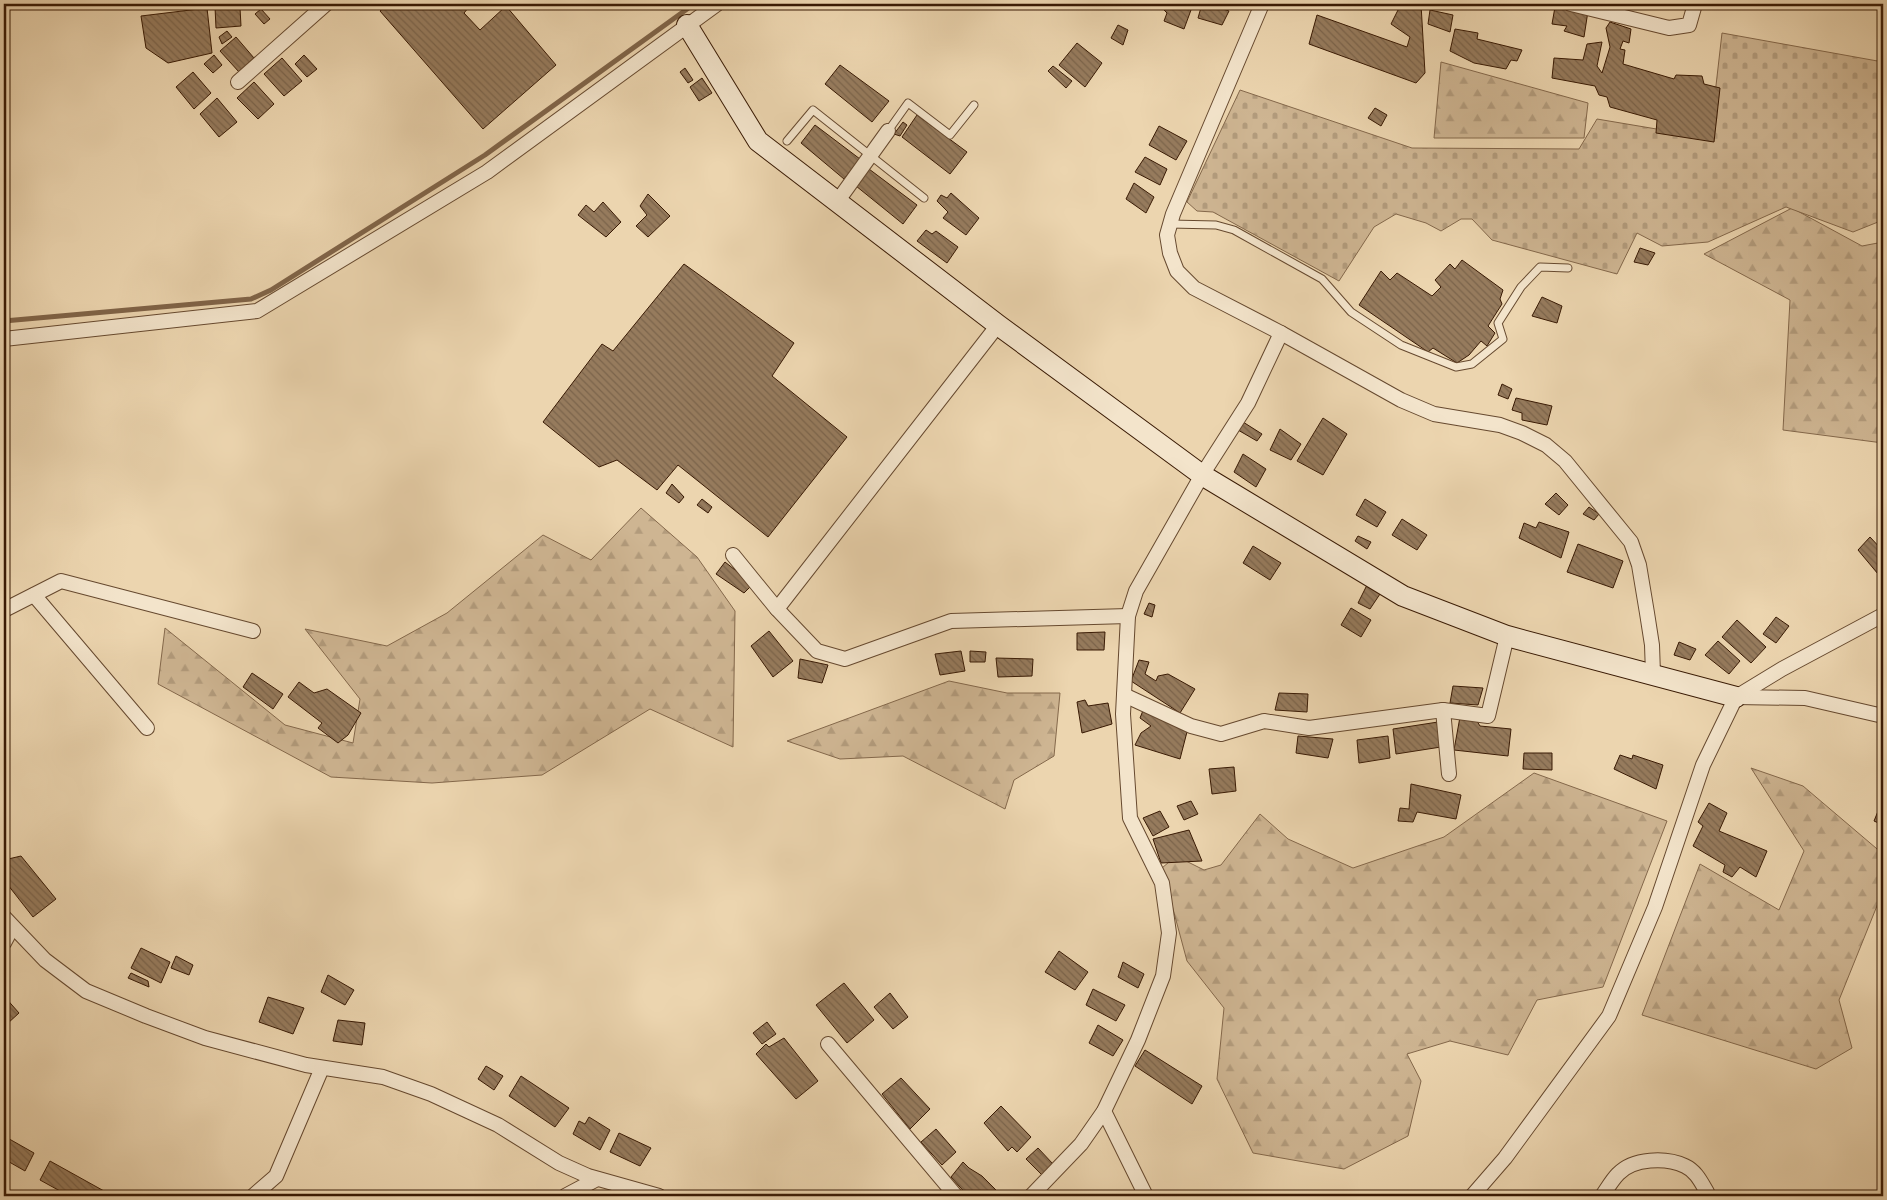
<svg xmlns="http://www.w3.org/2000/svg" width="1887" height="1200" font-family="'Libre Caslon Text',serif">
  <style>
    .forest { fill: url(#forest-firs); stroke: #84684b }
    .cemetery { fill: url(#cemetery-stones); stroke: #84684b }
    .lines { fill: none; stroke-linecap: round; stroke-linejoin: round }
    .stream { stroke: #806448; stroke-width: 5 }
    .building { fill: url(#building-back-hatch); stroke: #391a04 }
    .lane-casing { stroke: #66492f; stroke-width: 9 }
    .street-casing { stroke: #66492f; stroke-width: 16 }
    .secondary-casing { stroke: #391a04; stroke-width: 22 }
    .lane { stroke: #f3e4cb; stroke-width: 7 }
    .street { stroke: #f3e4cb; stroke-width: 14 }
    .secondary { stroke: #f3e4cb; stroke-width: 20 }
  </style>
  <defs>
    <pattern id="forest-firs" width="22" height="20" patternUnits="userSpaceOnUse" patternTransform="scale(1.25)"><rect width="22" height="20" fill="#ceb592"/><path d="M5 1l3.5 6h-7zM16 11l3.5 6h-7z" fill="#b29b7c"/></pattern>
    <pattern id="cemetery-stones" width="16" height="16" patternUnits="userSpaceOnUse" patternTransform="scale(1.25)"><rect width="16" height="16" fill="#ceb592"/><path d="M2 7V4a2 2 0 0 1 4 0v3zM10 15v-3a2 2 0 0 1 4 0v3z" fill="#b29b7c"/></pattern>
    <pattern id="building-back-hatch" width="6" height="6" patternUnits="userSpaceOnUse" patternTransform="scale(1.25)"><rect width="6" height="6" fill="#967b5d"/><path d="M-1 5l2 2M0 0l6 6M5-1l2 2" fill="none" stroke="#7b644b"/></pattern>
  </defs>
  <rect width="100%" height="100%" fill="#ecd5af"/>
  <filter id="stains"><feTurbulence type="fractalNoise" baseFrequency=".004" numOctaves="4"/><feColorMatrix values="0 0 0 0 .2 0 0 0 0 .09 0 0 0 0 .02 0 0 0 .5 -.17"/></filter>
  <radialGradient id="worn" r=".72"><stop offset=".6" stop-color="#630" stop-opacity="0"/><stop offset="1" stop-color="#630" stop-opacity=".3"/></radialGradient>
  <!-- forest -->
  <g class="forest">
    <path d="M 1441,62 L 1588,103 L 1584,138 L 1434,138 Z"/>
    <path d="M 1792,208 L 1862,246 L 1883,242 L 1883,443 L 1783,430 L 1790,300 L 1704,254 Z"/>
    <path d="M 641,508 L 697,557 L 735,611 L 733,747 L 650,709 L 542,775 L 432,783 L 331,777 L 158,684 L 165,628 L 285,725 L 353,743 L 360,699 L 305,629 L 387,646 L 447,613 L 543,535 L 591,560 Z"/>
    <path d="M 949,681 L 1007,693 L 1060,693 L 1054,756 L 1014,780 L 1005,809 L 903,756 L 840,759 L 787,741 Z"/>
    <path d="M 1751,768 L 1803,786 L 1883,854 L 1883,891 L 1839,1000 L 1852,1048 L 1816,1069 L 1642,1015 L 1700,864 L 1779,910 L 1804,851 Z"/>
    <path d="M 1534,773 L 1667,821 L 1603,987 L 1537,1000 L 1508,1055 L 1450,1041 L 1407,1054 L 1421,1081 L 1408,1136 L 1344,1169 L 1253,1153 L 1217,1079 L 1224,1008 L 1187,961 L 1162,868 L 1176,856 L 1204,870 L 1221,865 L 1260,814 L 1288,839 L 1353,868 L 1444,837 Z"/>
  </g>
  <!-- cemetery -->
  <path class="cemetery" d="M 1722,33 L 1883,62 L 1883,220 L 1853,232 L 1786,207 L 1708,242 L 1662,246 L 1637,233 L 1617,274 L 1492,240 L 1472,219 L 1461,219 L 1441,231 L 1426,223 L 1396,214 L 1374,227 L 1339,281 L 1213,212 L 1197,211 L 1187,202 L 1240,90 L 1412,148 L 1579,149 L 1597,119 L 1710,138 Z"/>
  <g class="lines">
    <!-- stream -->
    <path class="stream" d="M 4,321 L 251,299 L 271,290 L 485,155 L 694,4"/>
  </g>
  <!-- building -->
  <g class="building">
    <path d="M 388,4 L 466,4 L 469,7 L 464,13 L 480,30 L 506,6 L 556,65 L 483,129 L 380,11 Z"/>
    <path d="M 1161,4 L 1180,4 L 1191,10 L 1184,29 L 1164,21 L 1167,13 L 1161,7 Z"/>
    <path d="M 1202,4 L 1210,4 L 1229,11 L 1222,25 L 1198,18 Z"/>
    <path d="M 1401,4 L 1421,4 L 1425,73 L 1416,83 L 1309,44 L 1317,15 L 1407,47 L 1410,37 L 1391,24 Z"/>
    <path d="M 1428,4 L 1442,4 L 1440,8 L 1427,7 Z"/>
    <path d="M 215,7 L 240,8 L 241,26 L 216,28 Z"/>
    <path d="M 1555,7 L 1588,11 L 1584,37 L 1564,31 L 1567,26 L 1552,24 Z"/>
    <path d="M 207,8 L 212,53 L 168,63 L 146,48 L 141,16 Z"/>
    <path d="M 261,9 L 270,19 L 264,24 L 255,14 Z"/>
    <path d="M 1430,10 L 1453,15 L 1450,32 L 1428,24 Z"/>
    <path d="M 1610,22 L 1631,29 L 1629,43 L 1623,41 L 1620,49 L 1625,50 L 1623,64 L 1674,79 L 1676,75 L 1702,76 L 1704,84 L 1720,88 L 1714,142 L 1656,133 L 1657,120 L 1610,107 L 1607,97 L 1599,95 L 1595,86 L 1552,78 L 1554,58 L 1583,60 L 1587,44 L 1602,42 L 1597,66 L 1602,73 L 1610,47 L 1606,28 Z"/>
    <path d="M 1118,25 L 1128,30 L 1123,45 L 1111,38 Z"/>
    <path d="M 1455,29 L 1478,33 L 1477,39 L 1522,50 L 1517,61 L 1511,60 L 1506,69 L 1474,63 L 1450,51 Z"/>
    <path d="M 227,31 L 232,37 L 222,44 L 219,37 Z"/>
    <path d="M 236,37 L 254,58 L 239,72 L 220,51 Z"/>
    <path d="M 1077,43 L 1102,63 L 1085,87 L 1059,65 Z"/>
    <path d="M 214,55 L 222,65 L 213,73 L 204,64 Z"/>
    <path d="M 304,55 L 317,69 L 307,77 L 295,64 Z"/>
    <path d="M 282,58 L 302,81 L 284,96 L 264,74 Z"/>
    <path d="M 840,65 L 889,101 L 872,122 L 825,84 Z"/>
    <path d="M 1053,66 L 1072,81 L 1066,88 L 1048,71 Z"/>
    <path d="M 685,68 L 693,80 L 688,83 L 680,72 Z"/>
    <path d="M 193,72 L 211,93 L 194,109 L 176,87 Z"/>
    <path d="M 702,78 L 712,93 L 699,101 L 690,87 Z"/>
    <path d="M 254,82 L 274,104 L 258,119 L 237,98 Z"/>
    <path d="M 217,98 L 237,122 L 219,137 L 200,114 Z"/>
    <path d="M 1375,108 L 1387,115 L 1381,126 L 1368,118 Z"/>
    <path d="M 917,115 L 967,152 L 950,174 L 902,137 Z"/>
    <path d="M 903,122 L 907,125 L 900,136 L 894,134 Z"/>
    <path d="M 815,125 L 860,159 L 844,179 L 801,143 Z"/>
    <path d="M 1159,126 L 1187,141 L 1176,160 L 1149,145 Z"/>
    <path d="M 1145,157 L 1167,169 L 1160,185 L 1135,172 Z"/>
    <path d="M 869,169 L 917,205 L 903,224 L 856,186 Z"/>
    <path d="M 1134,183 L 1154,197 L 1146,213 L 1126,199 Z"/>
    <path d="M 951,193 L 979,218 L 966,235 L 943,218 L 948,212 L 937,201 L 941,195 L 947,198 Z"/>
    <path d="M 648,194 L 670,216 L 648,237 L 636,226 L 647,215 L 640,206 Z"/>
    <path d="M 603,202 L 621,222 L 606,237 L 578,215 L 586,205 L 594,212 Z"/>
    <path d="M 926,230 L 932,234 L 936,231 L 958,247 L 947,263 L 917,241 Z"/>
    <path d="M 1640,248 L 1655,253 L 1648,265 L 1634,262 Z"/>
    <path d="M 1462,260 L 1503,290 L 1500,299 L 1502,304 L 1488,326 L 1495,333 L 1487,346 L 1481,341 L 1469,355 L 1457,363 L 1433,348 L 1428,352 L 1359,305 L 1381,271 L 1390,280 L 1397,273 L 1432,296 L 1441,287 L 1435,280 L 1450,264 L 1455,269 Z"/>
    <path d="M 684,264 L 794,343 L 772,376 L 847,437 L 768,537 L 678,465 L 657,490 L 617,460 L 599,467 L 543,422 L 602,344 L 613,351 Z"/>
    <path d="M 1542,297 L 1562,306 L 1557,323 L 1532,316 Z"/>
    <path d="M 1502,384 L 1512,389 L 1508,399 L 1498,395 Z"/>
    <path d="M 1516,398 L 1552,406 L 1547,425 L 1522,420 L 1522,413 L 1512,410 Z"/>
    <path d="M 1323,418 L 1347,434 L 1323,475 L 1297,461 Z"/>
    <path d="M 1243,422 L 1262,434 L 1257,441 L 1238,430 Z"/>
    <path d="M 1280,429 L 1301,444 L 1291,460 L 1270,450 Z"/>
    <path d="M 1243,454 L 1266,469 L 1256,487 L 1234,472 Z"/>
    <path d="M 672,484 L 684,497 L 679,503 L 666,493 Z"/>
    <path d="M 1556,493 L 1568,505 L 1559,515 L 1545,504 Z"/>
    <path d="M 702,499 L 712,507 L 708,513 L 697,505 Z"/>
    <path d="M 1365,499 L 1386,512 L 1377,527 L 1356,515 Z"/>
    <path d="M 1589,507 L 1599,514 L 1594,520 L 1583,514 Z"/>
    <path d="M 1402,519 L 1427,535 L 1417,550 L 1392,535 Z"/>
    <path d="M 1539,522 L 1569,532 L 1561,558 L 1519,538 L 1524,523 L 1536,528 Z"/>
    <path d="M 1358,536 L 1371,542 L 1367,549 L 1355,541 Z"/>
    <path d="M 1870,537 L 1883,551 L 1883,569 L 1878,574 L 1858,550 Z"/>
    <path d="M 1578,544 L 1623,561 L 1613,588 L 1567,572 Z"/>
    <path d="M 1253,546 L 1281,563 L 1270,580 L 1243,563 Z"/>
    <path d="M 725,562 L 753,584 L 744,593 L 716,574 Z"/>
    <path d="M 1367,585 L 1380,594 L 1370,609 L 1358,603 Z"/>
    <path d="M 1149,603 L 1155,605 L 1152,617 L 1144,614 Z"/>
    <path d="M 1351,608 L 1371,620 L 1361,637 L 1341,625 Z"/>
    <path d="M 1776,617 L 1789,626 L 1776,643 L 1763,634 Z"/>
    <path d="M 1737,620 L 1766,647 L 1751,663 L 1722,637 Z"/>
    <path d="M 769,631 L 793,661 L 773,677 L 751,646 Z"/>
    <path d="M 1105,632 L 1104,650 L 1077,650 L 1077,633 Z"/>
    <path d="M 1718,641 L 1740,661 L 1729,674 L 1705,655 Z"/>
    <path d="M 1679,642 L 1696,649 L 1690,660 L 1674,655 Z"/>
    <path d="M 961,651 L 965,671 L 940,675 L 935,654 Z"/>
    <path d="M 970,651 L 986,652 L 985,662 L 970,662 Z"/>
    <path d="M 996,658 L 1033,659 L 1032,676 L 998,677 Z"/>
    <path d="M 800,659 L 828,665 L 822,683 L 798,678 Z"/>
    <path d="M 1139,660 L 1149,662 L 1145,674 L 1156,681 L 1158,676 L 1168,674 L 1195,689 L 1180,713 L 1131,681 Z"/>
    <path d="M 252,673 L 283,694 L 273,709 L 243,687 Z"/>
    <path d="M 299,682 L 314,693 L 327,689 L 361,713 L 348,735 L 338,743 L 318,728 L 322,723 L 288,697 Z"/>
    <path d="M 1453,686 L 1483,688 L 1478,705 L 1450,703 Z"/>
    <path d="M 1279,693 L 1308,694 L 1307,712 L 1275,710 Z"/>
    <path d="M 1085,700 L 1088,706 L 1108,703 L 1112,724 L 1082,733 L 1077,702 Z"/>
    <path d="M 1144,708 L 1188,728 L 1180,759 L 1135,745 L 1141,733 L 1151,726 L 1140,718 Z"/>
    <path d="M 1460,717 L 1475,718 L 1480,726 L 1511,729 L 1508,756 L 1454,750 Z"/>
    <path d="M 1438,722 L 1441,747 L 1396,754 L 1393,729 Z"/>
    <path d="M 1298,736 L 1333,739 L 1328,758 L 1296,753 Z"/>
    <path d="M 1388,736 L 1390,758 L 1359,763 L 1357,740 Z"/>
    <path d="M 1524,753 L 1552,753 L 1552,770 L 1523,769 Z"/>
    <path d="M 1620,755 L 1632,759 L 1633,755 L 1663,765 L 1656,789 L 1614,769 Z"/>
    <path d="M 1234,767 L 1236,791 L 1212,794 L 1209,769 Z"/>
    <path d="M 1411,784 L 1461,795 L 1456,819 L 1417,812 L 1413,822 L 1398,821 L 1400,808 L 1409,809 Z"/>
    <path d="M 1883,799 L 1883,825 L 1874,821 Z"/>
    <path d="M 1191,801 L 1198,814 L 1184,820 L 1177,806 Z"/>
    <path d="M 1709,803 L 1727,813 L 1719,831 L 1767,851 L 1756,877 L 1740,867 L 1732,877 L 1723,872 L 1725,865 L 1693,846 L 1703,826 L 1698,822 Z"/>
    <path d="M 1160,811 L 1169,827 L 1153,836 L 1143,818 Z"/>
    <path d="M 1189,830 L 1202,861 L 1161,863 L 1153,839 Z"/>
    <path d="M 21,856 L 56,899 L 33,917 L 4,880 L 4,860 Z"/>
    <path d="M 141,948 L 170,962 L 161,983 L 131,968 Z"/>
    <path d="M 1059,951 L 1088,972 L 1075,990 L 1045,972 Z"/>
    <path d="M 176,956 L 193,965 L 189,975 L 171,968 Z"/>
    <path d="M 1123,962 L 1144,974 L 1138,988 L 1118,977 Z"/>
    <path d="M 131,973 L 148,981 L 149,987 L 128,978 Z"/>
    <path d="M 328,975 L 354,990 L 345,1005 L 321,992 Z"/>
    <path d="M 844,983 L 874,1020 L 847,1043 L 816,1005 Z"/>
    <path d="M 1093,989 L 1125,1005 L 1116,1021 L 1086,1005 Z"/>
    <path d="M 890,993 L 908,1017 L 893,1029 L 874,1007 Z"/>
    <path d="M 4,996 L 19,1013 L 7,1024 L 4,1020 Z"/>
    <path d="M 268,997 L 304,1008 L 293,1034 L 259,1022 Z"/>
    <path d="M 338,1020 L 365,1023 L 362,1045 L 333,1041 Z"/>
    <path d="M 767,1022 L 776,1034 L 762,1044 L 753,1033 Z"/>
    <path d="M 1098,1025 L 1123,1040 L 1113,1056 L 1089,1043 Z"/>
    <path d="M 784,1038 L 818,1081 L 796,1099 L 756,1054 L 766,1044 L 769,1047 Z"/>
    <path d="M 1145,1050 L 1202,1086 L 1192,1104 L 1135,1066 Z"/>
    <path d="M 486,1066 L 503,1076 L 494,1090 L 478,1079 Z"/>
    <path d="M 521,1076 L 569,1108 L 555,1127 L 509,1096 Z"/>
    <path d="M 901,1078 L 930,1109 L 910,1129 L 882,1094 Z"/>
    <path d="M 1001,1106 L 1031,1137 L 1017,1152 L 1012,1147 L 1008,1151 L 984,1123 Z"/>
    <path d="M 589,1117 L 610,1130 L 600,1150 L 573,1134 L 579,1121 L 585,1124 Z"/>
    <path d="M 936,1129 L 956,1152 L 942,1165 L 921,1142 Z"/>
    <path d="M 619,1133 L 651,1148 L 640,1166 L 610,1152 Z"/>
    <path d="M 4,1136 L 34,1153 L 25,1171 L 4,1159 Z"/>
    <path d="M 1038,1148 L 1053,1164 L 1042,1175 L 1026,1159 Z"/>
    <path d="M 50,1161 L 113,1196 L 69,1196 L 40,1180 Z"/>
    <path d="M 963,1162 L 969,1168 L 982,1176 L 1002,1196 L 968,1196 L 951,1177 Z"/>
  </g>
  <g class="lines">
    <!-- lane casing -->
    <g class="lane-casing">
      <g id="lane">
        <path d="M 888,131 L 908,103 L 950,135 L 974,105"/>
        <path d="M 787,141 L 813,110 L 924,198"/>
        <path d="M 1170,224 L 1216,225 L 1234,230 L 1322,279 L 1351,312 L 1401,345 L 1456,367 L 1472,364 L 1503,339 L 1498,323 L 1521,287 L 1540,267 L 1568,268"/>
      </g>
    </g>
    <!-- street casing -->
    <g class="street-casing">
      <g id="street">
        <path d="M 1262,4 L 1173,214 L 1167,235 L 1170,253 L 1177,271 L 1194,288 L 1281,333 L 1401,400 L 1434,414 L 1500,425 L 1522,433 L 1546,445 L 1565,461 L 1631,542 L 1639,565 L 1647,613 L 1652,645 L 1653,674"/>
        <path d="M 1571,4 L 1669,28 L 1689,25 L 1695,4"/>
        <path d="M 238,82 L 326,4"/>
        <path d="M 837,202 L 888,131"/>
        <path d="M 4,339 L 257,311 L 487,172 L 717,4"/>
        <path d="M 733,555 L 777,609 L 817,651 L 845,659 L 951,621 L 1128,616"/>
        <path d="M 34,595 L 147,728"/>
        <path d="M 777,609 L 998,325"/>
        <path d="M 4,610 L 61,581 L 253,631"/>
        <path d="M 1124,695 L 1191,726 L 1221,734 L 1264,721 L 1309,728 L 1443,710 L 1488,716 L 1507,636"/>
        <path d="M 1736,697 L 1805,698 L 1883,716"/>
        <path d="M 1443,710 L 1449,774"/>
        <path d="M 4,917 L 45,960 L 86,991 L 146,1016 L 205,1038 L 306,1065 L 383,1077 L 431,1094 L 498,1125 L 559,1163 L 588,1176 L 659,1196"/>
        <path d="M 4,943 L 12,928"/>
        <path d="M 828,1044 L 956,1196"/>
        <path d="M 1104,1111 L 1146,1196"/>
        <path d="M 253,1196 L 276,1176 L 322,1068"/>
        <path d="M 565,1196 L 597,1179"/>
        <path d="M 1031,1196 L 1081,1144 L 1104,1111 L 1138,1040 L 1163,976 L 1169,933 L 1162,883 L 1130,818 L 1123,714 L 1128,616 L 1136,591 L 1202,475 L 1248,403 L 1281,333"/>
        <path d="M 1472,1196 L 1505,1158 L 1609,1016 L 1655,907 L 1703,765 L 1736,697 L 1782,669 L 1883,615"/>
        <path d="M 1602,1196 C 1607,1189 1612,1180 1618,1174 C 1633,1158 1666,1157 1685,1166 C 1696,1171 1701,1182 1707,1192"/>
      </g>
    </g>
    <!-- secondary casing -->
    <g class="secondary-casing">
      <path id="secondary" d="M 687,25 L 758,141 L 998,325 L 1202,475 L 1403,596 L 1507,636 L 1736,697"/>
    </g>
    <!-- lane -->
    <use href="#lane" class="lane"/>
    <!-- street -->
    <use href="#street" class="street"/>
    <!-- secondary -->
    <use href="#secondary" class="secondary"/>
  </g>
  <!-- margin -->
  <rect width="1887" height="1200" fill="none" stroke="#ecd5af" stroke-width="20"/>
  <rect x="5" y="5" width="1877" height="1190" fill="none" stroke="#391a04" stroke-width="2.5"/>
  <rect x="10" y="10" width="1867" height="1180" fill="none" stroke="#391a04"/>
  <rect width="100%" height="100%" filter="url(#stains)"/>
  <rect width="100%" height="100%" fill="url(#worn)"/>
</svg>
